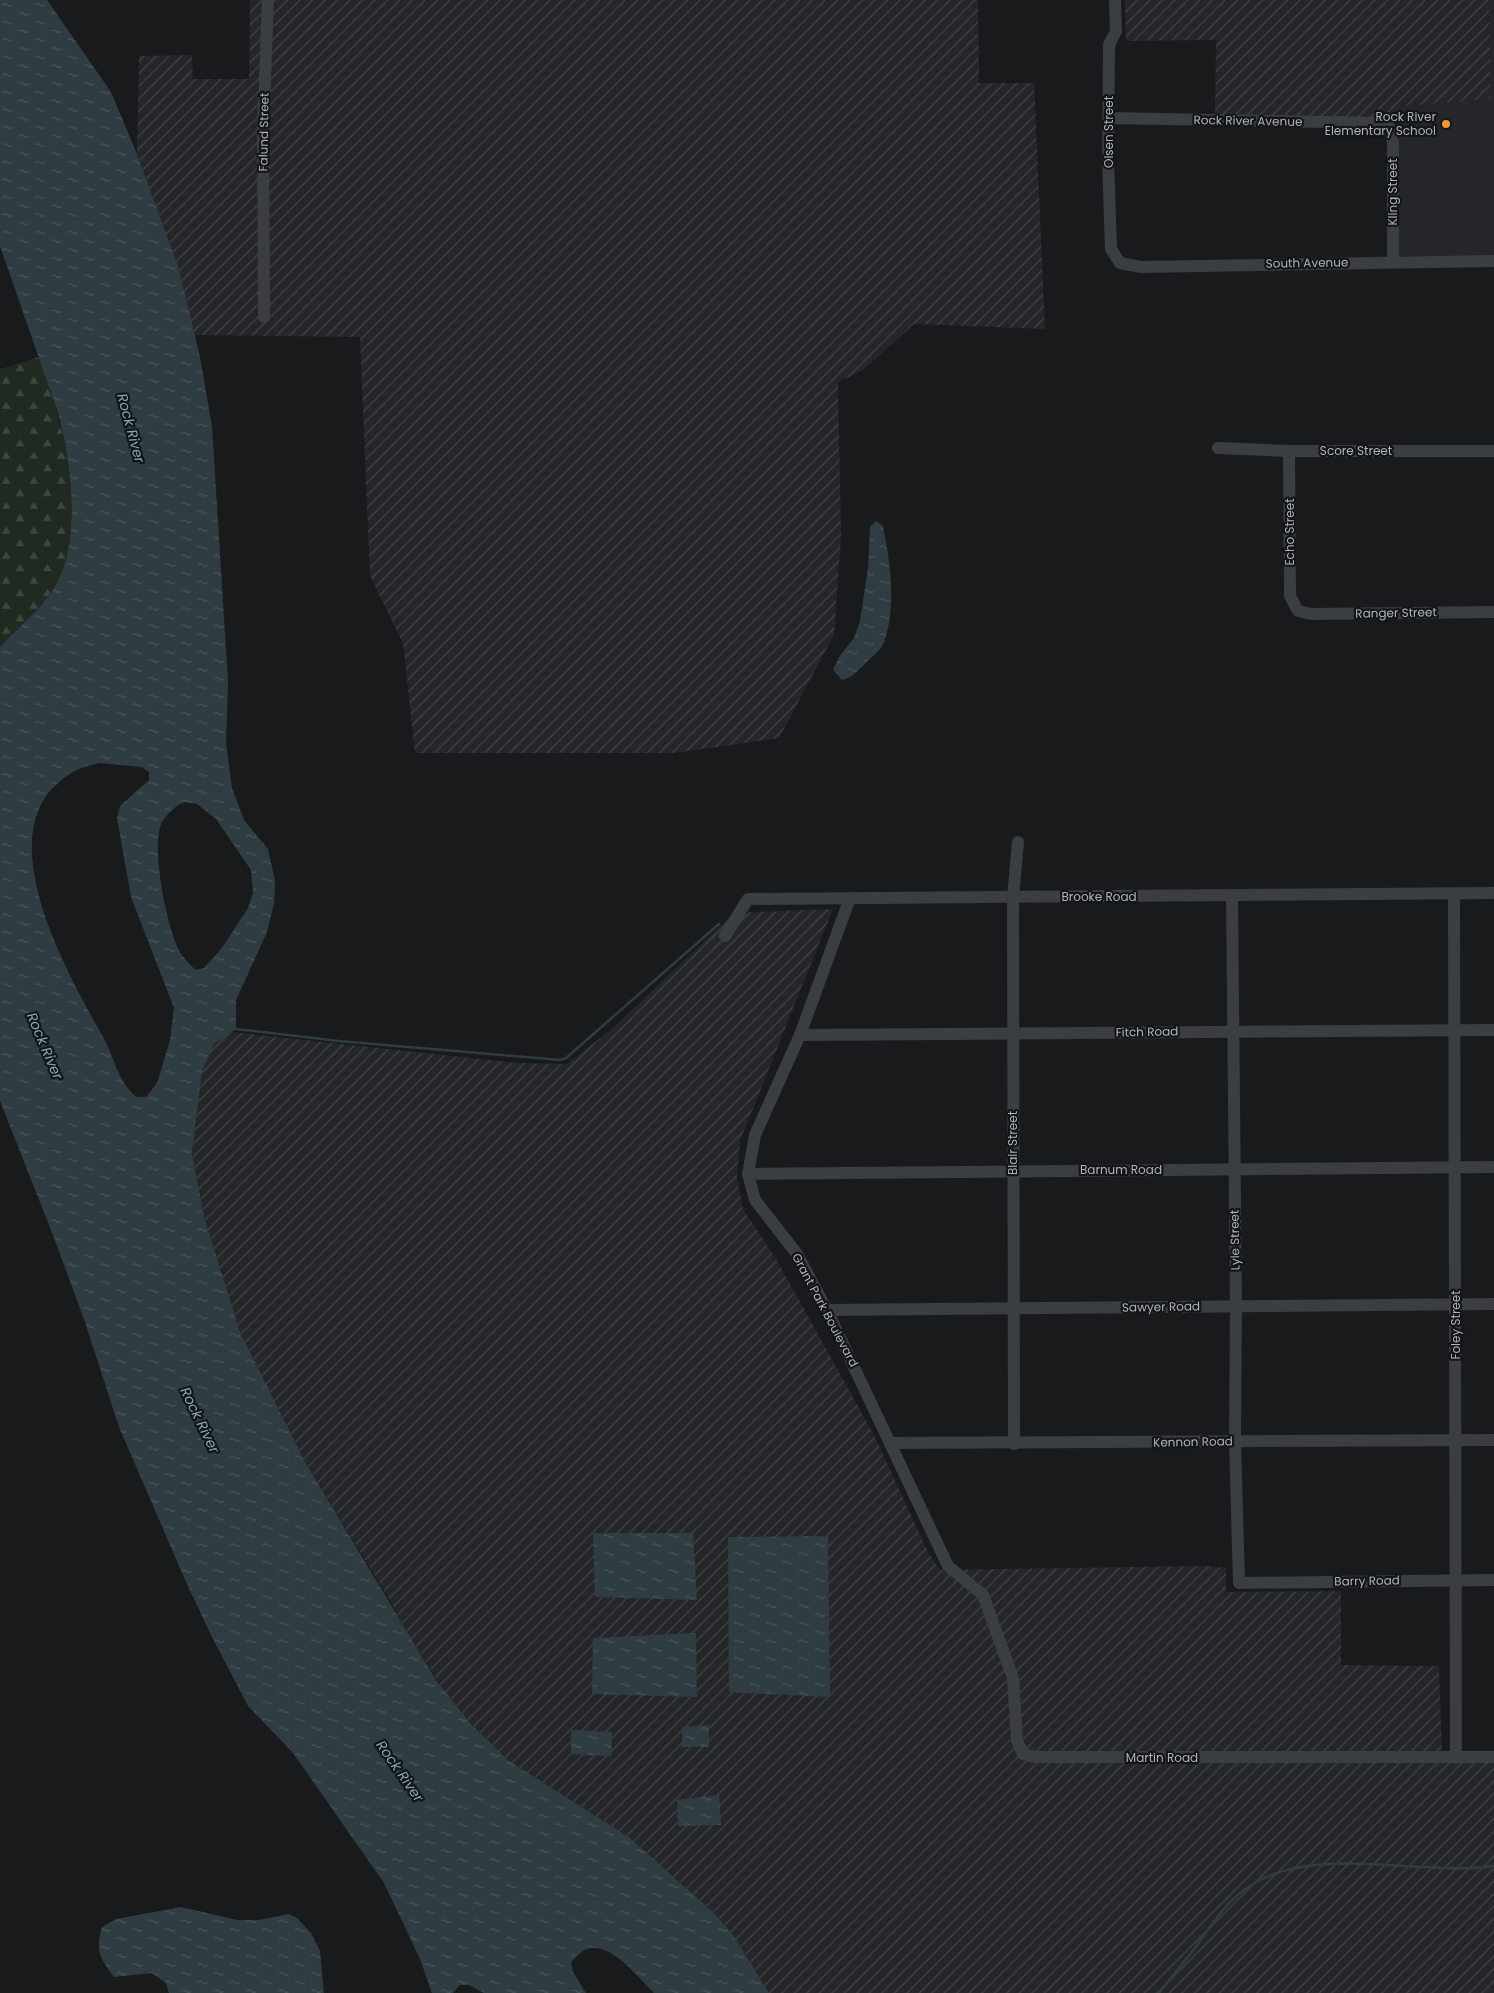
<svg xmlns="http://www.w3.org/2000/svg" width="1494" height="1993" font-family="Poppins,sans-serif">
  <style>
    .built { fill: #252629 }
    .industrial { fill: url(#industrial-furrows) }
    .forest { fill: url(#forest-firs) }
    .water { fill: url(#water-ripples); fill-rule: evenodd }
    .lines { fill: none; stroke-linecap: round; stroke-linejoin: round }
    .stream { stroke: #2f3c41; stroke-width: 2.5 }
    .minor { stroke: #3a3d41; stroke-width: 12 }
    .poi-dot { fill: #f79637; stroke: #141517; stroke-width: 2 }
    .labels { text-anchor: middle; stroke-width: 4.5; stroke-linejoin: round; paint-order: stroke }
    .poi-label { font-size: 12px; fill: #acb3bc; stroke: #141517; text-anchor: end }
    .street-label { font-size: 12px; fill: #acb3bc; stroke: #141517 }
    .water-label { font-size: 14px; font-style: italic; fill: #83a7b7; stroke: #141517 }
  </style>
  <defs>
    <pattern id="industrial-furrows" width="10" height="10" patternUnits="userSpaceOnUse" patternTransform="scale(1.25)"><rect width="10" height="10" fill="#252629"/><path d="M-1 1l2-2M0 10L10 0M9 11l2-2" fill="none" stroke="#424346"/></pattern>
    <pattern id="forest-firs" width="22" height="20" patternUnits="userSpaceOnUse" patternTransform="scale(1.25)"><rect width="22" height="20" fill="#212a21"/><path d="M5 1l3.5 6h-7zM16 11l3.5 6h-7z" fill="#3f463f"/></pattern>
    <pattern id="water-ripples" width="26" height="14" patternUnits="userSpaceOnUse" patternTransform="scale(1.25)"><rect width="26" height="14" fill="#2f3c41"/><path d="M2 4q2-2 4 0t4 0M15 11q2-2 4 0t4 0" fill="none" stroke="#4a565a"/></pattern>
  </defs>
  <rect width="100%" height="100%" fill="#191a1c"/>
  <!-- built -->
  <path class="built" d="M 1489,0 L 1494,0 L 1494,256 L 1396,256 L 1399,131 L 1395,118 L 1405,106 L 1491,99 Z"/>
  <!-- industrial -->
  <g class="industrial">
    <path d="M 250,0 L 978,0 L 979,83 L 1034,83 L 1045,329 L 914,324 L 862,371 L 838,382 L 841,537 L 834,635 L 779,738 L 674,753 L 415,753 L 403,644 L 370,576 L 360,337 L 194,335 L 179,269 L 137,154 L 139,56 L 192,55 L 193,79 L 249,79 Z"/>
    <path d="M 1125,0 L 1489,0 L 1491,99 L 1405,106 L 1395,118 L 1215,114 L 1216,40 L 1126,41 Z"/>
    <path d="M 833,909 L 740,1141 L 737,1178 L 743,1209 L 775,1257 L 874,1435 L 929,1554 L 940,1570 L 1206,1566 L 1226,1568 L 1226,1592 L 1341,1591 L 1341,1665 L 1439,1666 L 1442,1753 L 1494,1752 L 1494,1993 L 769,1993 L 734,1936 L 714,1913 L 629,1837 L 509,1761 L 470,1723 L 450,1700 L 408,1634 L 389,1599 L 305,1462 L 240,1332 L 204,1217 L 192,1153 L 202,1072 L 213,1044 L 231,1032 L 517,1063 L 567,1064 L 613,1028 L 734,913 Z"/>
  </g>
  <!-- forest -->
  <path class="forest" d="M 39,357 C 62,423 93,522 54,587 C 42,608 17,629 0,647 L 0,369 Z"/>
  <!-- water -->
  <g class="water">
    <path d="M 0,0 L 47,0 L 111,92 L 137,154 L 179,269 L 200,357 L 212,426 L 228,682 L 226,742 L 232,788 L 244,820 L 268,849 L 275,881 L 274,904 L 267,932 L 236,1000 L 236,1029 L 214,1044 L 202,1072 L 192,1153 L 204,1217 L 240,1332 L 305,1462 L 436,1680 L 470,1723 L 509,1761 L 629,1837 L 714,1913 L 734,1936 L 769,1993 L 654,1993 C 638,1978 612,1942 587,1949 C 581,1951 576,1957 571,1962 L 573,1972 L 586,1993 L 484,1993 L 469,1985 L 460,1985 L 453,1993 L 432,1993 L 420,1959 L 384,1883 L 293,1753 L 248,1706 L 212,1637 L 186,1582 L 119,1427 L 85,1322 L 53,1235 L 0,1101 L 0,647 C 18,628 41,609 54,588 C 83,540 71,464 58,413 L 0,246 ZM 100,763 L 142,767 L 149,772 L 149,780 L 120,806 L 117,818 L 131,897 L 174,1008 L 170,1040 L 157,1083 L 146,1097 L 136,1097 C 115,1077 116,1059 102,1035 C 68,975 0,854 49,792 C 67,774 75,768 100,763 ZM 185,802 L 197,804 L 216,819 L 251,870 L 253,893 L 248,908 L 222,948 L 204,968 L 196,970 C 190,965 183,958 179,950 C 167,928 150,845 162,822 C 166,815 177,804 185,802 Z"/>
    <path d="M 876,521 L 883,526 C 890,561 897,608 884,642 C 881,651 870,658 864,665 C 856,672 852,678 842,680 L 833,670 L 839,657 L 854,638 L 860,621 L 868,568 L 870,527 Z"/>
    <path d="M 593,1533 L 693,1533 L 697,1600 L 595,1597 Z"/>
    <path d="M 828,1536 L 830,1697 L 729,1692 L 728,1537 Z"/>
    <path d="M 696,1633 L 697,1697 L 592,1694 L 593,1638 Z"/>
    <path d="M 709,1725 L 709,1747 L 682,1747 L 682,1727 Z"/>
    <path d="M 571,1730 L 612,1732 L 611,1756 L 571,1754 Z"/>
    <path d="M 719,1795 L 721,1825 L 678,1826 L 677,1800 Z"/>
    <path d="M 181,1907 L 237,1920 L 259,1920 L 289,1914 L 297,1918 L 311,1933 L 320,1951 L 324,1993 L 169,1993 L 166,1983 L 152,1973 L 114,1977 C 100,1958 95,1951 102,1927 L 116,1919 Z"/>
  </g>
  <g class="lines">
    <!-- stream -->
    <g class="stream">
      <path d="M 236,1029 L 339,1041 L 560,1060 L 566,1058 L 719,924"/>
      <path d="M 1159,1993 C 1171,1978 1183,1963 1195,1948 C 1210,1928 1223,1905 1244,1890 C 1309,1841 1418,1877 1494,1866"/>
    </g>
    <!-- minor -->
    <g class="minor">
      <path d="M 1115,0 L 1116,31 L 1109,45 L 1108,158 L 1111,249 L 1120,263 L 1141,267 L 1494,261"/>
      <path d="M 1109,118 L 1388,123 L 1393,143 L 1393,262"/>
      <path d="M 264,317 L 263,130 L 268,0"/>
      <path d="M 1218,448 L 1289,451 L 1494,451"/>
      <path d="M 1289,451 L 1290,596 L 1298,611 L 1311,614 L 1494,612"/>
      <path d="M 1454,893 L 1456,1758"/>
      <path d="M 1232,896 L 1236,1306 L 1235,1441 L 1239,1583 L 1494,1580"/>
      <path d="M 850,898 L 800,1035 L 755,1135 L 748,1174 L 755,1200 L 797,1254 L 827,1310 L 948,1566 L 983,1595 L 1013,1678 L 1017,1741 L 1023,1754 L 1035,1757 L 1494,1757"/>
      <path d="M 725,936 L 748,899 L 1494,893"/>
      <path d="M 800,1035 L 1494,1030"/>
      <path d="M 748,1174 L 1494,1167"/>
      <path d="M 827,1310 L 1494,1304"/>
      <path d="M 892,1443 L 1494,1440"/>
      <path d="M 1014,1444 L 1013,897 L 1018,842"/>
    </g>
  </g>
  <!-- markers -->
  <circle class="poi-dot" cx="1446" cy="124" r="5"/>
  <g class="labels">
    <!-- poi labels -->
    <g class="poi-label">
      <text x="1436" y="121">Rock River<tspan x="1436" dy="14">Elementary School</tspan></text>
    </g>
    <!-- street labels -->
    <g class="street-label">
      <text transform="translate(1248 121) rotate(1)" y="4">Rock River Avenue</text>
      <text transform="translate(264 132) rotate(-89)" y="4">Falund Street</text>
      <text transform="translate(1109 132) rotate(-90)" y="4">Olsen Street</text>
      <text transform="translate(1393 192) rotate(-90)" y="4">Kling Street</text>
      <text transform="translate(1307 263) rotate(-1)" y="4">South Avenue</text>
      <text x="1356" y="455">Score Street</text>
      <text transform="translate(1290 532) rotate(-90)" y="4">Echo Street</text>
      <text transform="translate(1396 613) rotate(-1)" y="4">Ranger Street</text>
      <text x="1099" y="901">Brooke Road</text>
      <text transform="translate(1147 1032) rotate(-1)" y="4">Fitch Road</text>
      <text transform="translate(1013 1143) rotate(-90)" y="4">Blair Street</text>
      <text x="1121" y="1174">Barnum Road</text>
      <text transform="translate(1235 1240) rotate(-91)" y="4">Lyle Street</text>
      <text transform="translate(1161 1307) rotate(-1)" y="4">Sawyer Road</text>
      <text transform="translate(825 1310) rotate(62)" y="4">Grant Park Boulevard</text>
      <text transform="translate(1456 1325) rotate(-90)" y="4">Foley Street</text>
      <text transform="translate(1193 1442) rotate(-1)" y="4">Kennon Road</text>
      <text transform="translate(1367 1581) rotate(-1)" y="4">Barry Road</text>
      <text x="1162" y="1762">Martin Road</text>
    </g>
    <!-- water labels -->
    <g class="water-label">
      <text transform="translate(131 428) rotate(75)" y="5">Rock River</text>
      <text transform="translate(45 1046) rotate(67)" y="5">Rock River</text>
      <text transform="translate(200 1420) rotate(64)" y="5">Rock River</text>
      <text transform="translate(400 1771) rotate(55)" y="5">Rock River</text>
    </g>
  </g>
</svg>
